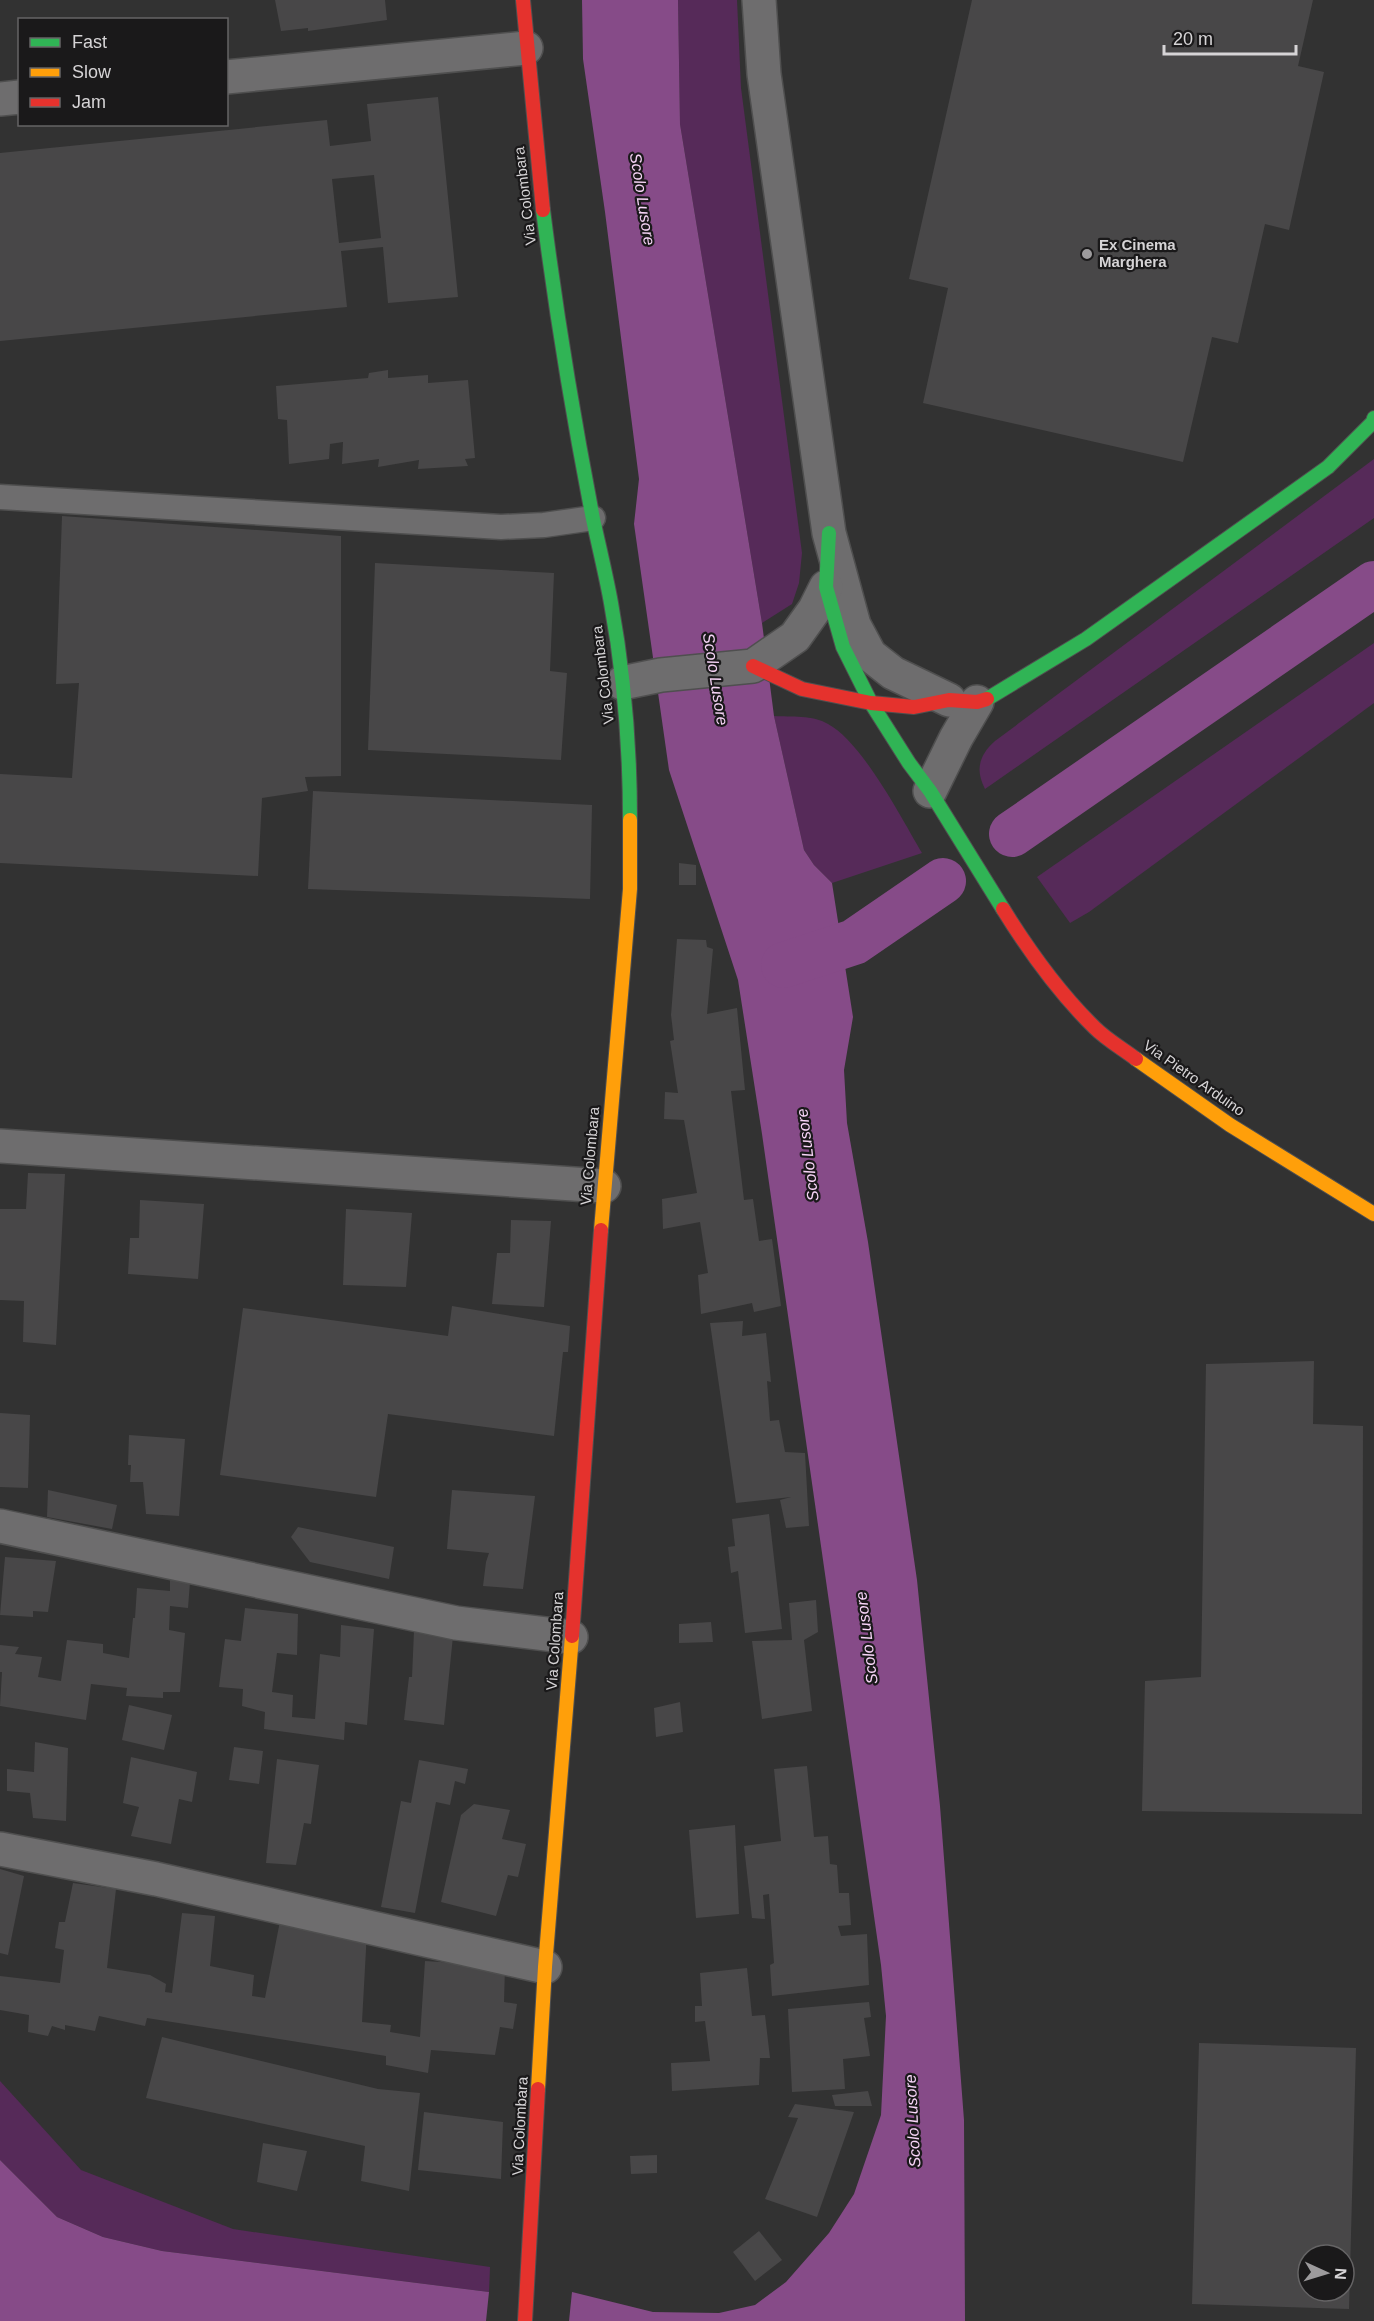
<svg xmlns="http://www.w3.org/2000/svg" width="1374" height="2321" font-family="Arial,sans-serif">
  <style>
    .green { fill: #562a59 }
    .water { fill: #864b88 }
    .lines { fill: none; stroke-linecap: round; stroke-linejoin: round }
    .canal { stroke: #864b88; stroke-width: 46 }
    .building { fill: #484748; fill-rule: evenodd }
    .lane-casing { stroke: #4f4f4f; stroke-width: 27 }
    .street-casing { stroke: #4f4f4f; stroke-width: 36 }
    .fast-casing { stroke: #4f4f4f; stroke-width: 16 }
    .slow-casing { stroke: #4f4f4f; stroke-width: 16 }
    .jam-casing { stroke: #4f4f4f; stroke-width: 16 }
    .lane { stroke: #6e6d6e; stroke-width: 24 }
    .street { stroke: #6e6d6e; stroke-width: 33 }
    .fast { stroke: #30b455; stroke-width: 14 }
    .slow { stroke: #ff9f0a; stroke-width: 14 }
    .jam { stroke: #e5322d; stroke-width: 14 }
    .poi-dot { fill: #9d9b9d; stroke: #1a191a; stroke-width: 2 }
    .labels { text-anchor: middle; stroke-width: 4.5; stroke-linejoin: round; paint-order: stroke }
    .street-label { font-size: 15px; fill: #d6d4d6; stroke: #1a191a }
    .poi-label { font-size: 15px; font-weight: bold; fill: #d6d4d6; stroke: #1a191a; text-anchor: start }
    .water-label { font-size: 16px; font-style: italic; fill: #f7d4f7; stroke: #1a191a }
  </style>
  <rect width="100%" height="100%" fill="#323232"/>
  <!-- green -->
  <g class="green">
    <path d="M 678,0 L 737,0 L 741,88 L 802,553 L 799,583 L 792,604 L 762,623 L 680,124 Z"/>
    <path d="M 1374,459 L 1374,518 L 985,789 C 975,770 979,755 995,741 Z"/>
    <path d="M 1374,643 L 1374,703 L 1089,912 L 1070,923 L 1037,877 Z"/>
    <path d="M 774,716 C 791,717 813,715 828,724 C 862,742 902,819 922,853 L 832,883 L 814,865 L 804,850 Z"/>
    <path d="M 0,2081 L 81,2170 L 233,2229 L 490,2267 L 489,2292 L 162,2251 L 103,2237 L 57,2217 L 0,2160 Z"/>
  </g>
  <!-- water -->
  <g class="water">
    <path d="M 582,0 L 678,0 L 680,124 L 762,623 L 774,716 L 804,850 L 814,865 L 832,883 L 853,1017 L 844,1070 L 847,1123 L 868,1242 L 917,1580 L 940,1806 L 964,2120 L 965,2321 L 569,2321 L 572,2292 L 653,2312 L 719,2313 L 755,2305 L 786,2282 L 829,2233 L 854,2194 L 881,2115 L 886,2016 L 881,1965 L 762,1134 L 738,980 L 669,770 L 634,524 L 639,479 L 605,212 L 583,59 Z"/>
    <path d="M 0,2160 L 57,2217 L 103,2237 L 162,2251 L 489,2292 L 486,2321 L 0,2321 Z"/>
  </g>
  <g class="lines">
    <!-- canal -->
    <g class="canal">
      <path d="M 1012,834 L 1374,584"/>
      <path d="M 784,965 L 854,942 L 943,881"/>
    </g>
  </g>
  <!-- building -->
  <g class="building">
    <path d="M 275,0 L 385,0 L 387,20 L 308,31 L 308,28 L 281,31 Z"/>
    <path d="M 972,0 L 1313,0 L 1298,66 L 1324,72 L 1289,230 L 1265,224 L 1238,343 L 1212,337 L 1183,462 L 923,403 L 948,288 L 909,279 Z"/>
    <path d="M 438,97 L 458,297 L 388,303 L 383,247 L 341,251 L 347,307 L 0,341 L 0,153 L 327,120 L 330,146 L 371,141 L 367,104 ZM 374,175 L 381,238 L 339,243 L 332,179 Z"/>
    <path d="M 388,370 L 388,378 L 428,375 L 428,383 L 468,380 L 475,458 L 465,459 L 468,466 L 418,469 L 419,460 L 378,467 L 379,459 L 342,464 L 343,442 L 330,444 L 329,459 L 289,464 L 287,420 L 278,419 L 276,386 L 368,378 L 369,373 Z"/>
    <path d="M 62,516 L 341,536 L 341,776 L 305,777 L 308,791 L 262,798 L 258,876 L 0,863 L 0,774 L 72,778 L 79,683 L 56,684 Z"/>
    <path d="M 375,563 L 554,573 L 550,671 L 567,673 L 561,760 L 368,750 Z"/>
    <path d="M 313,791 L 592,805 L 590,899 L 308,889 Z"/>
    <path d="M 679,863 L 696,865 L 696,885 L 679,885 Z"/>
    <path d="M 677,939 L 706,940 L 707,947 L 713,949 L 707,1014 L 737,1008 L 745,1090 L 731,1091 L 744,1200 L 753,1199 L 759,1241 L 772,1239 L 781,1306 L 754,1312 L 752,1303 L 701,1314 L 698,1275 L 708,1273 L 700,1222 L 663,1229 L 662,1199 L 697,1193 L 684,1120 L 664,1119 L 665,1092 L 678,1093 L 670,1041 L 674,1040 L 671,1015 Z"/>
    <path d="M 28,1173 L 65,1174 L 56,1345 L 23,1342 L 24,1301 L 0,1300 L 0,1209 L 26,1209 Z"/>
    <path d="M 140,1200 L 204,1204 L 198,1279 L 128,1274 L 130,1238 L 139,1238 Z"/>
    <path d="M 346,1209 L 412,1213 L 406,1287 L 343,1285 Z"/>
    <path d="M 511,1220 L 551,1221 L 544,1307 L 492,1304 L 497,1253 L 510,1253 Z"/>
    <path d="M 452,1306 L 570,1326 L 568,1352 L 563,1352 L 554,1436 L 388,1414 L 376,1497 L 220,1475 L 243,1308 L 448,1336 Z"/>
    <path d="M 743,1321 L 742,1336 L 766,1333 L 771,1382 L 767,1381 L 770,1421 L 779,1420 L 785,1452 L 805,1453 L 809,1526 L 786,1528 L 780,1500 L 791,1497 L 736,1503 L 710,1323 Z"/>
    <path d="M 1314,1361 L 1313,1424 L 1363,1426 L 1362,1814 L 1142,1811 L 1145,1681 L 1201,1677 L 1206,1364 Z"/>
    <path d="M 0,1413 L 30,1415 L 28,1488 L 0,1487 Z"/>
    <path d="M 129,1435 L 185,1439 L 179,1516 L 146,1514 L 143,1482 L 130,1482 L 131,1465 L 128,1465 Z"/>
    <path d="M 48,1490 L 117,1505 L 112,1529 L 47,1517 Z"/>
    <path d="M 452,1490 L 535,1496 L 523,1589 L 483,1586 L 486,1562 L 489,1553 L 447,1549 Z"/>
    <path d="M 769,1514 L 782,1629 L 745,1633 L 738,1571 L 731,1573 L 728,1547 L 735,1546 L 732,1519 Z"/>
    <path d="M 298,1527 L 394,1547 L 389,1579 L 310,1562 L 291,1537 Z"/>
    <path d="M 5,1557 L 56,1561 L 48,1612 L 33,1611 L 33,1617 L 0,1615 Z"/>
    <path d="M 170,1579 L 190,1582 L 188,1608 L 170,1606 L 169,1630 L 185,1633 L 180,1692 L 163,1692 L 163,1698 L 126,1696 L 127,1688 L 91,1684 L 86,1720 L 0,1706 L 2,1672 L 0,1672 L 0,1645 L 19,1647 L 15,1654 L 42,1657 L 38,1677 L 61,1681 L 67,1640 L 103,1644 L 103,1653 L 129,1658 L 133,1618 L 135,1618 L 137,1588 L 170,1591 Z"/>
    <path d="M 816,1600 L 818,1632 L 804,1640 L 812,1711 L 762,1719 L 752,1641 L 792,1640 L 789,1603 Z"/>
    <path d="M 245,1608 L 298,1614 L 297,1655 L 277,1653 L 272,1692 L 293,1695 L 292,1717 L 315,1719 L 320,1654 L 340,1657 L 341,1625 L 374,1629 L 367,1725 L 345,1722 L 344,1740 L 264,1729 L 265,1712 L 242,1706 L 243,1689 L 219,1687 L 225,1639 L 241,1641 Z"/>
    <path d="M 711,1622 L 713,1642 L 679,1643 L 679,1624 Z"/>
    <path d="M 414,1631 L 453,1636 L 444,1725 L 404,1720 L 409,1677 L 412,1677 Z"/>
    <path d="M 680,1702 L 683,1732 L 656,1737 L 654,1708 Z"/>
    <path d="M 129,1705 L 172,1715 L 164,1750 L 122,1740 Z"/>
    <path d="M 35,1742 L 68,1748 L 66,1821 L 33,1818 L 30,1793 L 7,1791 L 7,1769 L 34,1772 Z"/>
    <path d="M 234,1747 L 263,1751 L 259,1784 L 229,1780 Z"/>
    <path d="M 131,1757 L 197,1772 L 192,1802 L 179,1799 L 171,1844 L 131,1836 L 139,1807 L 123,1803 Z"/>
    <path d="M 277,1759 L 319,1765 L 311,1824 L 304,1823 L 296,1865 L 266,1863 Z"/>
    <path d="M 419,1760 L 468,1769 L 465,1784 L 455,1781 L 450,1805 L 436,1802 L 415,1913 L 381,1907 L 401,1801 L 411,1803 Z"/>
    <path d="M 807,1766 L 814,1837 L 828,1836 L 830,1864 L 837,1865 L 839,1893 L 849,1893 L 851,1925 L 838,1926 L 841,1936 L 867,1934 L 869,1985 L 772,1996 L 770,1965 L 774,1963 L 769,1894 L 763,1895 L 765,1919 L 752,1918 L 744,1846 L 781,1841 L 774,1769 Z"/>
    <path d="M 474,1804 L 510,1810 L 502,1839 L 526,1844 L 518,1877 L 508,1875 L 496,1916 L 441,1902 L 461,1815 Z"/>
    <path d="M 735,1825 L 739,1914 L 696,1918 L 689,1830 Z"/>
    <path d="M 0,1869 L 24,1876 L 8,1955 L 0,1953 Z"/>
    <path d="M 73,1883 L 116,1889 L 107,1968 L 150,1975 L 166,1984 L 165,1992 L 172,1993 L 182,1913 L 215,1916 L 210,1966 L 254,1975 L 252,1996 L 265,1998 L 281,1916 L 367,1931 L 362,2022 L 391,2025 L 390,2032 L 420,2037 L 425,1961 L 505,1966 L 504,2002 L 517,2004 L 513,2029 L 500,2027 L 495,2055 L 431,2050 L 428,2073 L 386,2065 L 386,2056 L 147,2018 L 145,2026 L 99,2016 L 95,2031 L 65,2025 L 65,2030 L 52,2026 L 48,2036 L 28,2032 L 29,2015 L 0,2010 L 0,1976 L 60,1983 L 64,1950 L 55,1948 L 59,1922 L 65,1922 Z"/>
    <path d="M 747,1968 L 752,2016 L 765,2015 L 770,2058 L 760,2058 L 759,2085 L 672,2091 L 671,2063 L 710,2061 L 705,2021 L 695,2022 L 695,2006 L 702,2006 L 700,1973 Z"/>
    <path d="M 869,2002 L 871,2017 L 864,2018 L 870,2056 L 843,2059 L 845,2089 L 792,2092 L 788,2009 Z"/>
    <path d="M 162,2037 L 378,2089 L 420,2093 L 409,2191 L 361,2181 L 365,2146 L 146,2098 Z"/>
    <path d="M 1199,2043 L 1356,2048 L 1349,2309 L 1192,2304 ZM 1308,2255 L 1344,2255 L 1344,2291 L 1308,2291 Z"/>
    <path d="M 868,2091 L 872,2106 L 835,2106 L 832,2095 Z"/>
    <path d="M 795,2104 L 854,2112 L 817,2217 L 765,2199 L 798,2118 L 788,2117 Z"/>
    <path d="M 424,2112 L 503,2122 L 501,2179 L 418,2170 Z"/>
    <path d="M 263,2143 L 307,2151 L 297,2191 L 257,2182 Z"/>
    <path d="M 657,2155 L 657,2173 L 631,2174 L 630,2156 Z"/>
    <path d="M 759,2231 L 782,2260 L 755,2281 L 733,2252 Z"/>
  </g>
  <g class="lines">
    <!-- lane casing -->
    <g class="lane-casing">
      <path id="lane" d="M 0,497 L 501,527 L 544,525 L 593,518"/>
    </g>
    <!-- street casing -->
    <g class="street-casing">
      <g id="street">
        <path d="M 759,0 L 764,74 L 829,533 L 854,625 L 870,655 L 893,673 L 949,700"/>
        <path d="M 226,77 L 526,48"/>
        <path d="M 0,99 L 20,97"/>
        <path d="M 622,683 L 661,675 L 753,666 L 795,637 L 815,609 L 826,587"/>
        <path d="M 930,791 L 956,738 L 977,702"/>
        <path d="M 0,1146 L 604,1186"/>
        <path d="M 0,1526 L 456,1623 L 571,1637"/>
        <path d="M 0,1849 L 156,1879 L 545,1967"/>
      </g>
    </g>
    <!-- fast casing -->
    <g class="fast-casing">
      <g id="fast">
        <path d="M 543,210 C 556,313 573,416 593,519 C 599,547 606,575 611,603 C 624,674 630,747 630,820"/>
        <path d="M 829,533 L 826,587 L 843,647 L 871,703 L 909,763 L 930,791 L 1003,909"/>
        <path d="M 987,699 L 1086,639 L 1328,467 L 1373,422 L 1374,418"/>
      </g>
    </g>
    <!-- slow casing -->
    <g class="slow-casing">
      <g id="slow">
        <path d="M 1136,1059 L 1230,1125 L 1374,1214"/>
        <path d="M 601,1230 L 630,889 L 630,820"/>
        <path d="M 538,2089 L 545,1967 L 572,1636"/>
      </g>
    </g>
    <!-- jam casing -->
    <g class="jam-casing">
      <g id="jam">
        <path d="M 523,0 L 543,210"/>
        <path d="M 753,666 L 802,689 L 871,703 L 914,707 L 949,700 L 977,702 L 987,699"/>
        <path d="M 1003,909 C 1029,951 1059,993 1095,1028 C 1107,1040 1123,1049 1136,1059"/>
        <path d="M 572,1636 L 601,1230"/>
        <path d="M 525,2321 L 538,2089"/>
      </g>
    </g>
    <!-- lane -->
    <use href="#lane" class="lane"/>
    <!-- street -->
    <use href="#street" class="street"/>
    <!-- fast -->
    <use href="#fast" class="fast"/>
    <!-- slow -->
    <use href="#slow" class="slow"/>
    <!-- jam -->
    <use href="#jam" class="jam"/>
  </g>
  <!-- markers -->
  <circle class="poi-dot" cx="1087" cy="254" r="6"/>
  <g class="labels">
    <!-- street labels -->
    <g class="street-label">
      <text transform="translate(525 196) rotate(-97)" y="5">Via Colombara</text>
      <text transform="translate(603 675) rotate(-97)" y="5">Via Colombara</text>
      <text transform="translate(1194 1078) rotate(35)" y="5">Via Pietro Arduino</text>
      <text transform="translate(590 1156) rotate(-85)" y="5">Via Colombara</text>
      <text transform="translate(555 1641) rotate(-86)" y="5">Via Colombara</text>
      <text transform="translate(520 2126) rotate(-87)" y="5">Via Colombara</text>
    </g>
    <!-- poi labels -->
    <g class="poi-label">
      <text x="1099" y="250">Ex Cinema<tspan x="1099" dy="17">Marghera</tspan></text>
    </g>
    <!-- water labels -->
    <g class="water-label">
      <text transform="translate(643 199) rotate(81)" y="6">Scolo Lusore</text>
      <text transform="translate(716 679) rotate(81)" y="6">Scolo Lusore</text>
      <text transform="translate(807 1155) rotate(-97)" y="6">Scolo Lusore</text>
      <text transform="translate(866 1638) rotate(-97)" y="6">Scolo Lusore</text>
      <text transform="translate(912 2121) rotate(-93)" y="6">Scolo Lusore</text>
    </g>
  </g>
  <!-- legend -->
  <rect x="18" y="18" width="210" height="108" fill="#1a191a" stroke="#656465" stroke-width="1.5"/>
  <rect x="30" y="38" width="30" height="9" fill="#30b455" stroke="#656465" stroke-width="1.5"/>
  <text x="72" y="48" font-size="18" fill="#d6d4d6">Fast</text>
  <rect x="30" y="68" width="30" height="9" fill="#ff9f0a" stroke="#656465" stroke-width="1.5"/>
  <text x="72" y="78" font-size="18" fill="#d6d4d6">Slow</text>
  <rect x="30" y="98" width="30" height="9" fill="#e5322d" stroke="#656465" stroke-width="1.5"/>
  <text x="72" y="108" font-size="18" fill="#d6d4d6">Jam</text>
  <!-- north arrow -->
  <g transform="translate(1326 2273) rotate(94)"><circle r="28" fill="#1a191a" stroke="#656465" stroke-width="1.5"/>
  <path d="M0-4.5L10 22L0 15L-10 22Z" fill="#9d9b9d"/>
  <text y="-9" font-size="16" font-weight="bold" text-anchor="middle" fill="#d6d4d6">N</text>
  </g>
  <!-- scale -->
  <path d="M1164 45v9h132v-9" fill="none" stroke="#d6d4d6" stroke-width="3"/>
  <text x="1173" y="45" font-size="18" fill="#d6d4d6" stroke="#1a191a" stroke-width="4.5" paint-order="stroke">20 m</text>
</svg>
